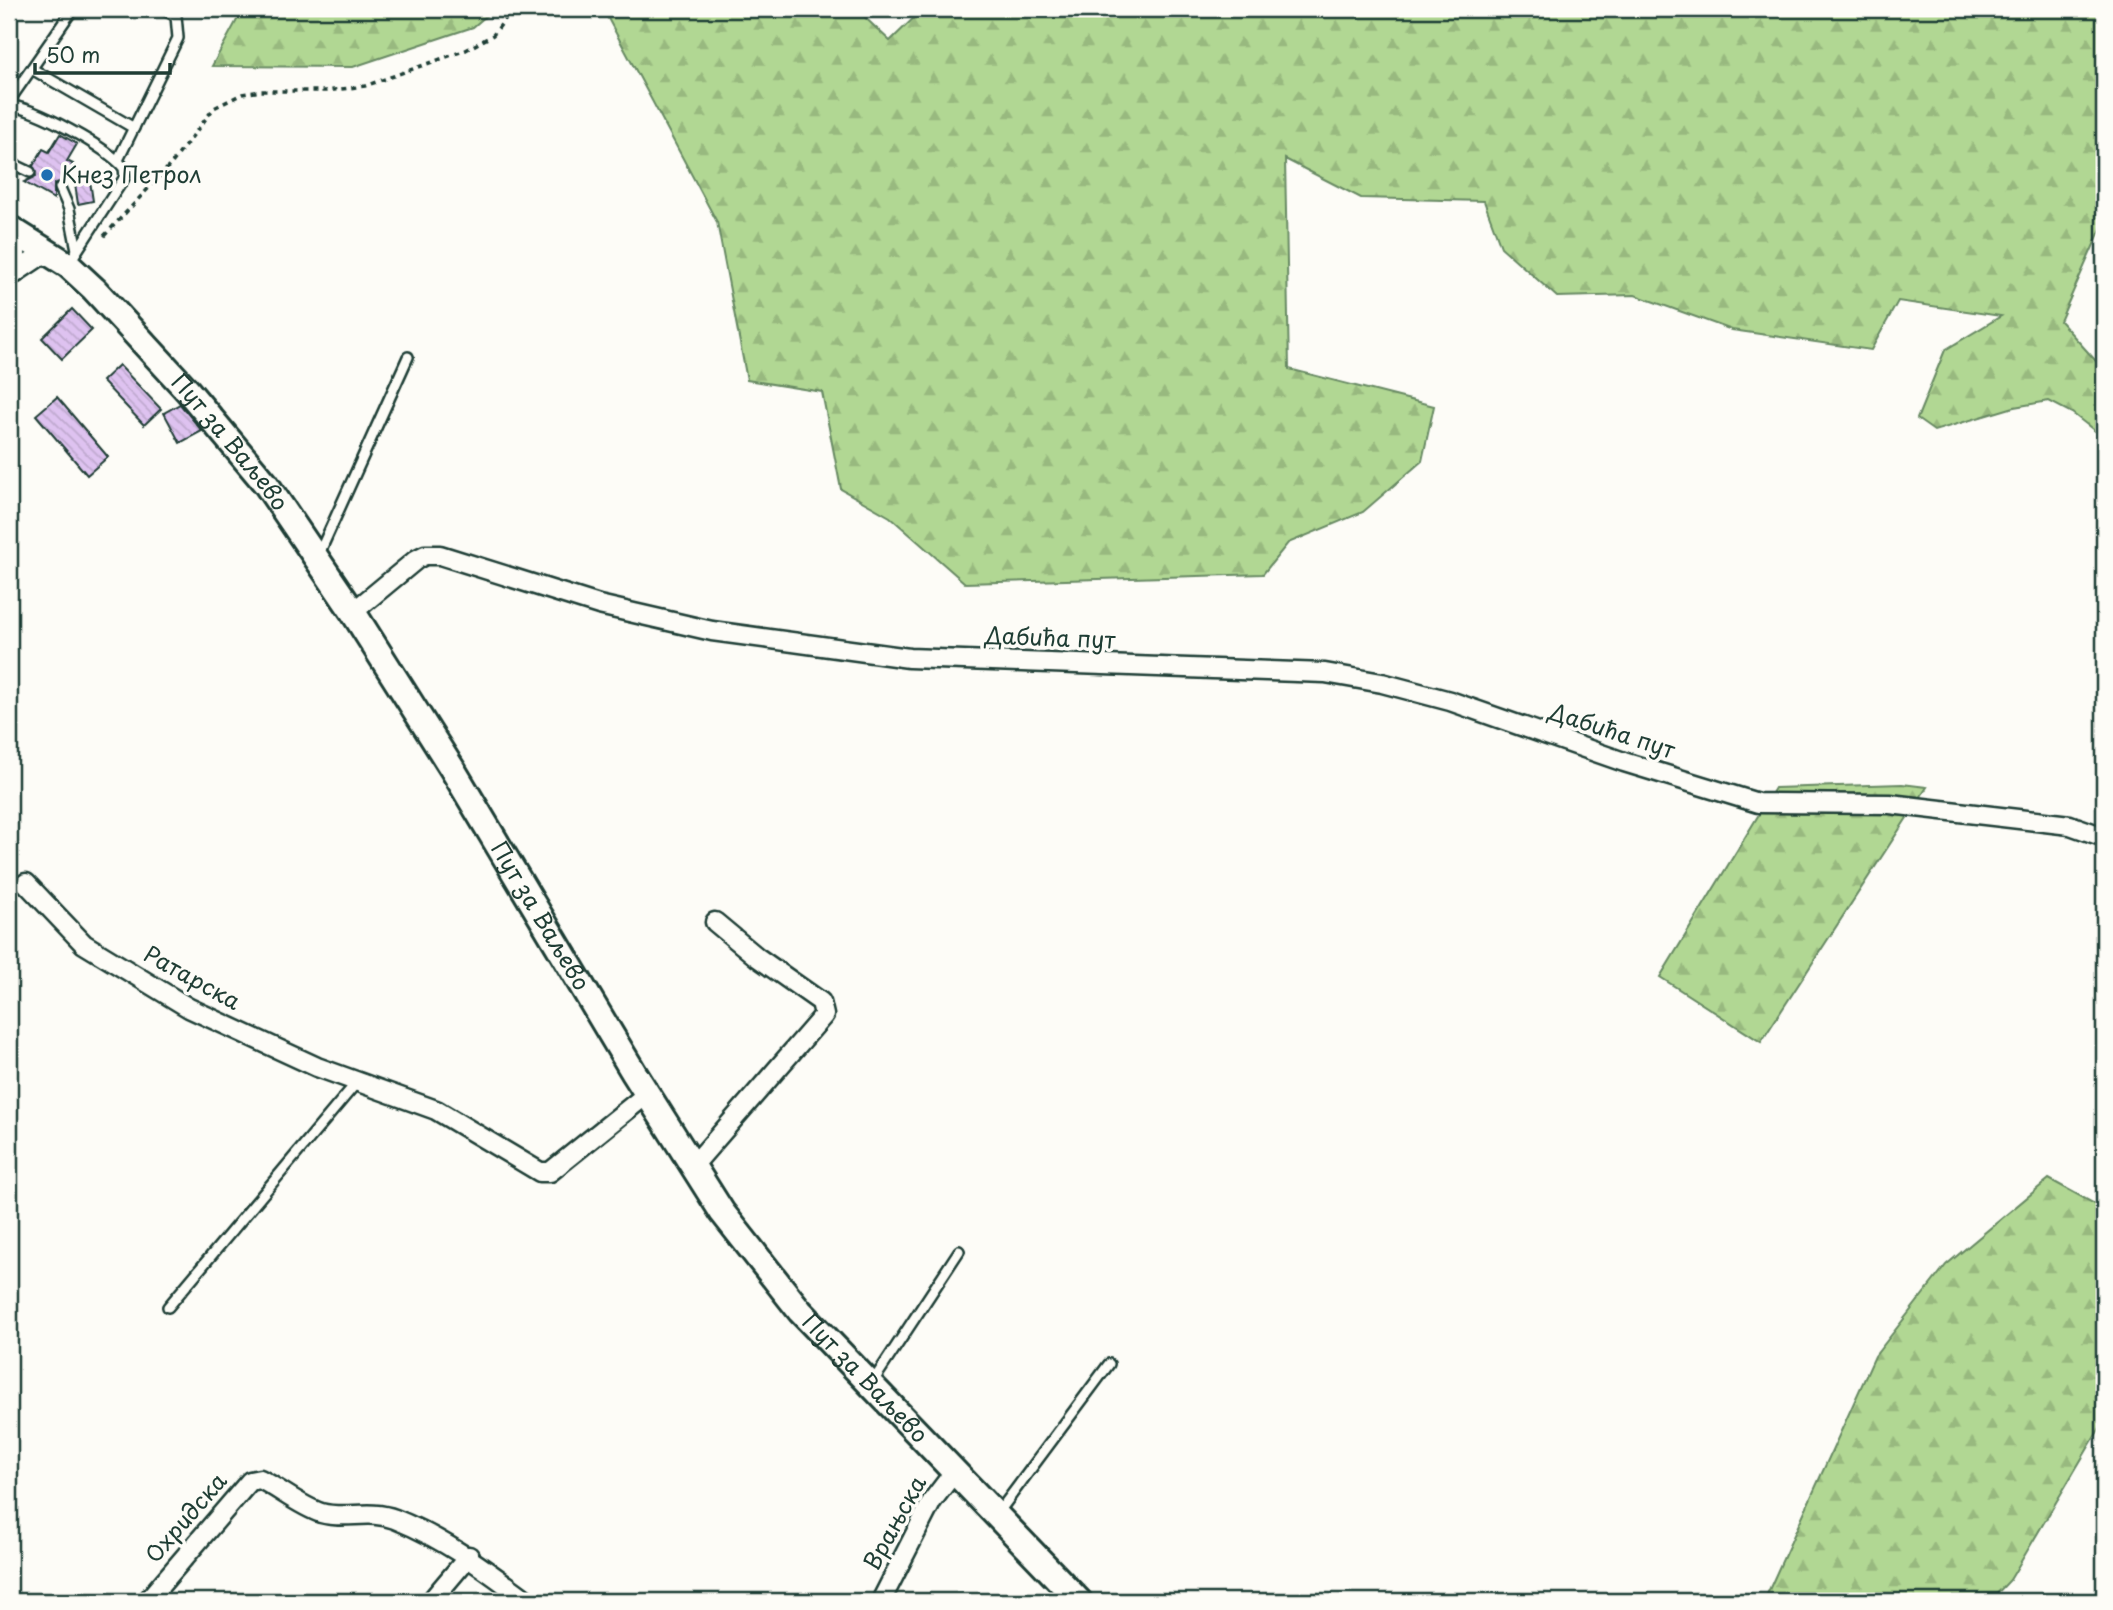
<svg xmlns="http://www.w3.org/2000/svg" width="2113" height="1610" font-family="'Playpen Sans',sans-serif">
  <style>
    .forest { fill: url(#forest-firs); stroke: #688a64; stroke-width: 2 }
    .building { fill: url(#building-back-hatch); stroke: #1f3d34; stroke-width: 2 }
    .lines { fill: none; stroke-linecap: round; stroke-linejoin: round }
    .lane-casing { stroke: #1f3d34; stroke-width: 14 }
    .street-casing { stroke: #1f3d34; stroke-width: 23 }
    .secondary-casing { stroke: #1f3d34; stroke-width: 30 }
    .path { stroke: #1f3d34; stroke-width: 3.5; stroke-dasharray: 5 5; stroke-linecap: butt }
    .lane { stroke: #fdfcf7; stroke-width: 9 }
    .street { stroke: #fdfcf7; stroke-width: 18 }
    .secondary { stroke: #fdfcf7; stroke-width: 24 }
    .poi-dot { fill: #1f6fb2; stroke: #fdfcf7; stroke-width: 2.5 }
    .labels { text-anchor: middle; stroke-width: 7; stroke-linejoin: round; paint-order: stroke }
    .poi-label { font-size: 23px; fill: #1f3d34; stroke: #fdfcf7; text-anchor: start }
    .street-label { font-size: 23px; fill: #1f3d34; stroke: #fdfcf7 }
  </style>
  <defs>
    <pattern id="forest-firs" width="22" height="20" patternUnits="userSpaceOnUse" patternTransform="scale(1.75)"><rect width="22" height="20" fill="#b1d793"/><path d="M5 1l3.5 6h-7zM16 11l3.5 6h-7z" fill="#98b97f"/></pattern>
    <pattern id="building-back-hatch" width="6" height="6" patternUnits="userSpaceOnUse" patternTransform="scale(1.75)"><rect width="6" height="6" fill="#dec2f0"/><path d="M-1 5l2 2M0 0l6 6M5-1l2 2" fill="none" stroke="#bea8ce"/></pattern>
  </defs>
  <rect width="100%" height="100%" fill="#fdfcf7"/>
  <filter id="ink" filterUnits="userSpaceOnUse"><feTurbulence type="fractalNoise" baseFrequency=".0143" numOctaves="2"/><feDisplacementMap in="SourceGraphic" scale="14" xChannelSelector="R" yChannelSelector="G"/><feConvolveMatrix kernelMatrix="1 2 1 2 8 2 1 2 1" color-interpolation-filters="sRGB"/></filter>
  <g filter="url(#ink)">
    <!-- forest -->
    <g class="forest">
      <path d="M 243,9 L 494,9 L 473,27 L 353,67 L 212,66 Z"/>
      <path d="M 603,9 L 856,9 L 890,41 L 923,9 L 2104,9 L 2104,222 L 2060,321 L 2104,370 L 2104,446 L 2100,435 L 2072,413 L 2049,401 L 2014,407 L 1934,431 L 1917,419 L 1945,350 L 2001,316 L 1898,301 L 1871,350 L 1732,330 L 1635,295 L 1557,297 L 1501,247 L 1484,201 L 1361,198 L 1285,159 L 1289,369 L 1434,406 L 1422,461 L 1363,512 L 1288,543 L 1263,574 L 965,583 L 890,517 L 841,489 L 822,392 L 747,380 L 717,222 Z"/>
      <path d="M 1902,784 L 1927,787 L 1761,1042 L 1660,977 L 1775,788 Z"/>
      <path d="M 2049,1179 L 2104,1209 L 2104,1421 L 2010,1580 L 1990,1601 L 1764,1601 L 1875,1356 L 1946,1265 Z"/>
    </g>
    <!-- building -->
    <g class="building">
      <path d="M 60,134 L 77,144 L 67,161 L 73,164 L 63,182 L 54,184 L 54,199 L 24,182 L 36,176 L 33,166 L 43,149 L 49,152 Z"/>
      <path d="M 90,181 L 93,201 L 78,204 L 75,184 Z"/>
      <path d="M 72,309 L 92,330 L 62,359 L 42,338 Z"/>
      <path d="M 119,365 L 161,409 L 144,425 L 102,381 Z"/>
      <path d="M 57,397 L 108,457 L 87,475 L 36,415 Z"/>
      <path d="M 180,404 L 202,431 L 180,443 L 164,413 Z"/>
    </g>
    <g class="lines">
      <!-- lane casing -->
      <g class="lane-casing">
        <g id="lane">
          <path d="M 32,69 L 134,128"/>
          <path d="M 9,101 L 73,9"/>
          <path d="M 9,106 C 32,106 110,149 124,168 L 125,177 L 69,263"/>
          <path d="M 118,160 L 178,38 L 176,16 L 163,9"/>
          <path d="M 9,162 L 30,172"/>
          <path d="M 60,188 L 69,209 L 77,250"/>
          <path d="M 318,556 L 408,357"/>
          <path d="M 168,1307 L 357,1082"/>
          <path d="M 872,1383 L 959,1251"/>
          <path d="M 998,1513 L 1109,1364"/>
        </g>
      </g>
      <!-- street casing -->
      <g class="street-casing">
        <g id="street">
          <path d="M 10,228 L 16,245 L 16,273"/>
          <path d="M 9,277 L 48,251"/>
          <path d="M 353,612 L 417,559 L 425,555 L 440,555 L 599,605 L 712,631 L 909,658 L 1325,673 L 1382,683 L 1450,701 L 1624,762 L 1758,803 L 1890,804 L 2070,825 L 2104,837"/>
          <path d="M 26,883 L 84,944 L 189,1008 L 317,1067 L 436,1110 L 540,1172 L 550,1172 L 647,1094"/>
          <path d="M 692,1167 L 824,1015 L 821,1002 L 757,957 L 715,922"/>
          <path d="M 147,1601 L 243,1489 L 250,1481 L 260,1479 C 280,1489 300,1506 321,1513 C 346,1520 369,1509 395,1519 C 445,1539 485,1569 528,1601"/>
          <path d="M 431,1601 L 469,1556"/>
          <path d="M 881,1601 L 932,1501 L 955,1471"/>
        </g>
      </g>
      <!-- secondary casing -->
      <g class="secondary-casing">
        <g id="secondary">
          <path id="s1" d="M 9,228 L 68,265 L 94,289 L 188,391 L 266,484 L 353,612 L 453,770 L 634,1073 L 722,1212 L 800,1311 L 1079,1601"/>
        </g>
      </g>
      <!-- path -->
      <path class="path" d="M 104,236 L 172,163 L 214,108 L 242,94 L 261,91 L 326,91 L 365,86 L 466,50 L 493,35 L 513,9"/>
      <!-- lane -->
      <use href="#lane" class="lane"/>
      <!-- street -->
      <use href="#street" class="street"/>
      <!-- secondary -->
      <use href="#secondary" class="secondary"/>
    </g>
  </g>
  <!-- markers -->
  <circle class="poi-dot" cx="47" cy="175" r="7"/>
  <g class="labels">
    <!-- poi labels -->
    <g class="poi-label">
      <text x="61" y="183">Кнез Петрол</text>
    </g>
    <!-- street labels -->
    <g class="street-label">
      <text dy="8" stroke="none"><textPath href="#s1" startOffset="310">Пут за Ваљево</textPath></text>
      <text transform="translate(1050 638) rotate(2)" y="8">Дабића пут</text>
      <text transform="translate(1612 731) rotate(18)" y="8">Дабића пут</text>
      <text dy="8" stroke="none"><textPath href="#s1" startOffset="877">Пут за Ваљево</textPath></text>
      <text transform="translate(192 978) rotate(29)" y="8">Ратарска</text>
      <text dy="8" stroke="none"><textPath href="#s1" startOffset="1444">Пут за Ваљево</textPath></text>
      <text transform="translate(186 1518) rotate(-49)" y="8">Охридска</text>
      <text transform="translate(895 1523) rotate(-61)" y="8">Врањска</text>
    </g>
  </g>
  <!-- margin -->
  <rect width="2113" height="1610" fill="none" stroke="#fdfcf7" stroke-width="35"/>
  <rect x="18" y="18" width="2078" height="1575" fill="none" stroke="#1f3d34" stroke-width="2.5" filter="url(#ink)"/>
  <!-- scale -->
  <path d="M35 63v10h135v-10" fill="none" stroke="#1f3d34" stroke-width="3.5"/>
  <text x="46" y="63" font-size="21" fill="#1f3d34" stroke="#fdfcf7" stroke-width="5" paint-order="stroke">50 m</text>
</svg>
